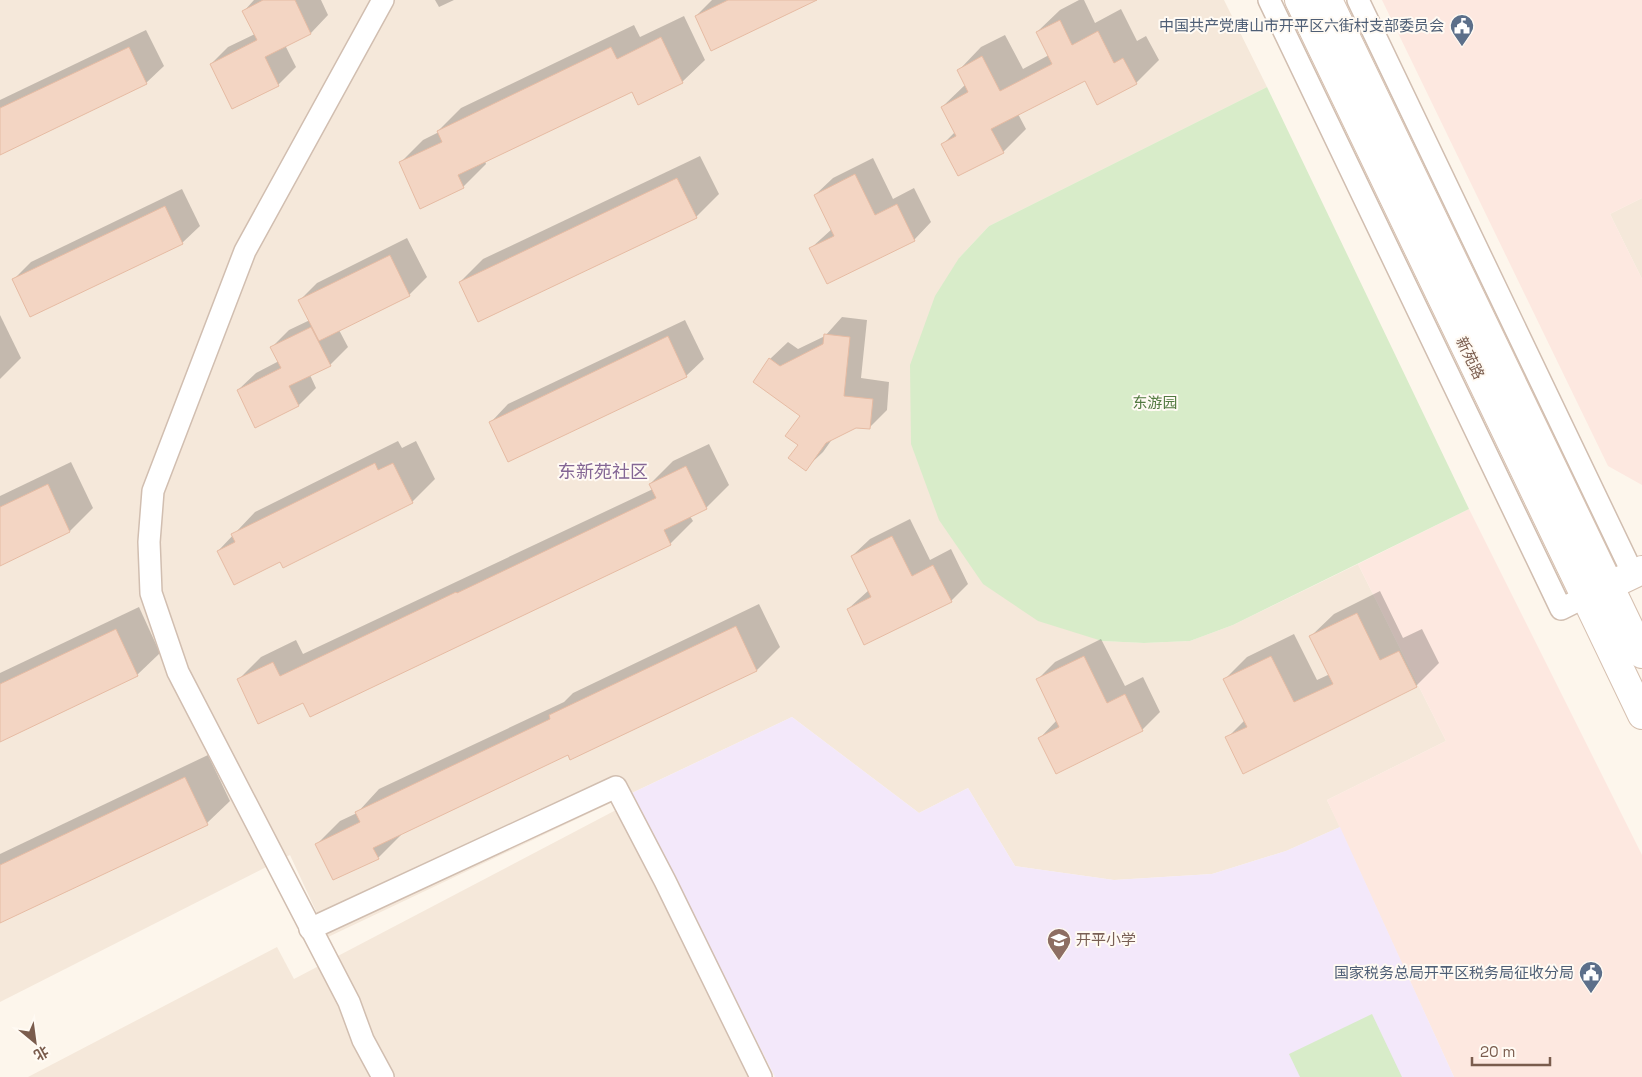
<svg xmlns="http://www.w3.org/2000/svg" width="1642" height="1077" font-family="'Space Grotesk','Noto Sans SC',sans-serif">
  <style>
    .residential { fill: #f5e8da }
    .commercial { fill: #fde8e0 }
    .education { fill: #f3e8fa }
    .green { fill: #d8ecc9 }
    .shadow { fill: #0003 }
    .building { fill: #f3d5c3; stroke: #e6bba3 }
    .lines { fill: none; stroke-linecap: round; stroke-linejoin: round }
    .street-casing { stroke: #d1beb0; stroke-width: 24 }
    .secondary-casing { stroke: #d6c0b0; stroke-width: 30 }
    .street { stroke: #fff; stroke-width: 21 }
    .secondary { stroke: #fff; stroke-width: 28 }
    .labels { text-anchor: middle; stroke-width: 4; stroke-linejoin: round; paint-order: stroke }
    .service-label { font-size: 15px; fill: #4e5e75; stroke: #fffaf3; text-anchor: end }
    .street-label { font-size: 15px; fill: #7a5c4d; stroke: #fffaf3 }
    .park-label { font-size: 15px; fill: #537a41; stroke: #fffaf3 }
    .education-label { font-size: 15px; fill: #785e54; stroke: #fffaf3; text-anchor: start }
    .quarter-label { font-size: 18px; fill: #846695; stroke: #fffaf3 }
  </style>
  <rect width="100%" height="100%" fill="#fdf6ec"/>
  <!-- residential -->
  <g class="residential">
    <path d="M 0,0 L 1224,0 L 1267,87 L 989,226 L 959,258 L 1102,641 L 1144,643 L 1190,641 L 1233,625 L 1358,564 L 1446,741 L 1327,800 L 1340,827 L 1286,851 L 1212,874 L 1114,880 L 1015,866 L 968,788 L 919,813 L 792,717 L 328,937 L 290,855 L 0,1002 Z"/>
    <path d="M 1642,198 L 1642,279 L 1610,214 Z"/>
    <path d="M 616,810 L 751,1077 L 28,1077 L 277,947 L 294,979 Z"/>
  </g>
  <!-- commercial -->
  <g class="commercial">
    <path d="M 1382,0 L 1642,0 L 1642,198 L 1610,214 L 1642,279 L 1642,485 L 1608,466 Z"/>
    <path d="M 1469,509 L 1642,855 L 1642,1077 L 1454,1077 L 1327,800 L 1446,741 L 1358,564 Z"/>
  </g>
  <!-- education -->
  <path class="education" d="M 792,717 L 919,813 L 968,788 L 1015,866 L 1114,880 L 1212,874 L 1286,851 L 1340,827 L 1454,1077 L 775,1077 L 632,793 Z"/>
  <!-- green -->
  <g class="green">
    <path d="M 1267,87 L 1469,509 L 1233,625 L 1190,641 L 1144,643 L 1102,641 L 1038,621 L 983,584 L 939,520 L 911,444 L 910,365 L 935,296 L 959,258 L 989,226 Z"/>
    <path d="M 1372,1014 L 1402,1077 L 1300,1077 L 1289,1054 Z"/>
  </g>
  <!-- shadow -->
  <g class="shadow">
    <path d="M 254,0 L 321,0 L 328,15 L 311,33 L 285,45 L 296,67 L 278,85 L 211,64 L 228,47 L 255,34 L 244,11 Z"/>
    <path d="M 435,0 L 454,0 L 439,7 Z"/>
    <path d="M 712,0 L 814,0 L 696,16 Z"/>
    <path d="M 1079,0 L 1084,0 L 1095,23 L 1121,9 L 1137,41 L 1146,36 L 1159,60 L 1136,83 L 1085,79 L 1018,114 L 1026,129 L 1003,152 L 943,144 L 955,132 L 942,107 L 966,84 L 959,70 L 981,47 L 1005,35 L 1023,69 L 1049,55 L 1037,32 L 1060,10 Z"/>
    <path d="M 684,16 L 705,60 L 682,82 L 633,90 L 485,161 L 486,164 L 463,187 L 400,163 L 423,140 L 439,132 L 438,131 L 461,108 L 634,25 L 640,37 Z"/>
    <path d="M 146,30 L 164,66 L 146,83 L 0,153 L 0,100 Z"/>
    <path d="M 700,156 L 719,194 L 696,217 L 460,282 L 483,259 Z"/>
    <path d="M 873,158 L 893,199 L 914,188 L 931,222 L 914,240 L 811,248 L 832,229 L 815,195 L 833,178 Z"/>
    <path d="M 182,189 L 200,226 L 182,243 L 14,279 L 31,262 Z"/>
    <path d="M 407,238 L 427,277 L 409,295 L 339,330 L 348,347 L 330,365 L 310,375 L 316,388 L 299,405 L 256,426 L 238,390 L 256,373 L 279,361 L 272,347 L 289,330 L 310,320 L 300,300 L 317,283 Z"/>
    <path d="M 0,315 L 21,358 L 0,379 Z"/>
    <path d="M 842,317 L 867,320 L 861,378 L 889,382 L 887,410 L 869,428 L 855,426 L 833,438 L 823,452 L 805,469 L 799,444 L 801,416 L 770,359 L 788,342 L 798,349 L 825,336 Z"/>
    <path d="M 685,320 L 704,359 L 686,376 L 491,422 L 508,404 Z"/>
    <path d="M 398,441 L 402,448 L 416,441 L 435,479 L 412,502 L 281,561 L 218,551 L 255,512 Z"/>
    <path d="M 709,444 L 729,485 L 706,508 L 690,516 L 693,521 L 670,544 L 304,701 L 239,679 L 261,657 L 296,640 L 303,654 L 653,489 L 650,484 L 673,461 Z"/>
    <path d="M 71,462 L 93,508 L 70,531 L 0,564 L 0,496 Z"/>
    <path d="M 910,519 L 930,560 L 951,549 L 968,584 L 951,601 L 848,609 L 869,590 L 852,556 L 870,539 Z"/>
    <path d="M 1380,591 L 1403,638 L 1422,629 L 1439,663 L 1416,686 L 1227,738 L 1245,720 L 1225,679 L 1247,657 L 1294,634 L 1317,680 L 1330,674 L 1311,636 L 1334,614 Z"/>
    <path d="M 759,604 L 780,647 L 757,670 L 571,758 L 568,753 L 400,833 L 401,835 L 378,858 L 317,844 L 340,821 L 357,813 L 379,789 L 564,702 L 573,693 Z"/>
    <path d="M 139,607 L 160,653 L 137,675 L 0,741 L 0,673 Z"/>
    <path d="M 1101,639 L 1125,686 L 1143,677 L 1160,712 L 1142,730 L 1057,772 L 1040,738 L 1057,720 L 1037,680 L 1055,662 Z"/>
    <path d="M 208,755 L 230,801 L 207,823 L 0,922 L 0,854 Z"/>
  </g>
  <!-- building -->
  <g class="building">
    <path d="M 263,0 L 295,0 L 311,34 L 265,57 L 279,86 L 232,109 L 210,64 L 257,40 L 242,11 Z"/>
    <path d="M 728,0 L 817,0 L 711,51 L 695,16 Z"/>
    <path d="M 1060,20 L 1072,45 L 1098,31 L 1114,63 L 1123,58 L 1137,84 L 1097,105 L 1085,81 L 991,129 L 1004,153 L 958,176 L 941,144 L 956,136 L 941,107 L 968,92 L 957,70 L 982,56 L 1000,91 L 1052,64 L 1036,32 Z"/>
    <path d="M 661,37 L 683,83 L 638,105 L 632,92 L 458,175 L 464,188 L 420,209 L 399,162 L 442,142 L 437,131 L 611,47 L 617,59 Z"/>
    <path d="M 129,47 L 147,84 L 0,155 L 0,108 Z"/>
    <path d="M 855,174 L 875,215 L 897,204 L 915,241 L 827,284 L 809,248 L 834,236 L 814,195 Z"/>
    <path d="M 677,178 L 697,218 L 478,322 L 459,282 Z"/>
    <path d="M 165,206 L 183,244 L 30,317 L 12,279 Z"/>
    <path d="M 390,255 L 410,296 L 319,341 L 298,300 Z"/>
    <path d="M 311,327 L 331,366 L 289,386 L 299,406 L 255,428 L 237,390 L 281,368 L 270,347 Z"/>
    <path d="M 824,334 L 850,337 L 844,396 L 873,399 L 870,429 L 856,428 L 826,443 L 806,471 L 788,458 L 798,445 L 785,436 L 800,416 L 753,382 L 769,358 L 780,366 L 823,344 Z"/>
    <path d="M 668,336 L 687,377 L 508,462 L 489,422 Z"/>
    <path d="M 375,463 L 378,470 L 393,463 L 413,503 L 283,568 L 280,562 L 234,585 L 217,551 L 235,542 L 231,534 Z"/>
    <path d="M 686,466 L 707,509 L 664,530 L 671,545 L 310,717 L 303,703 L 258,724 L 237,679 L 273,662 L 280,676 L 456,592 L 457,593 L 656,498 L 649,484 Z"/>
    <path d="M 48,484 L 70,532 L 0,566 L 0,507 Z"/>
    <path d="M 892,536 L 912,576 L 933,565 L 952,602 L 864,645 L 847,609 L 871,597 L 851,556 Z"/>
    <path d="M 1357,613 L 1380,660 L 1399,651 L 1417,687 L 1243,774 L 1225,737 L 1247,727 L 1223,679 L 1271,656 L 1294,702 L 1333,684 L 1309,636 Z"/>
    <path d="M 736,626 L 757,671 L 570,760 L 568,755 L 373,848 L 379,859 L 333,880 L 315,844 L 360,822 L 355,812 L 550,719 L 549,715 Z"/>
    <path d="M 116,629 L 138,676 L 0,742 L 0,684 Z"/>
    <path d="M 1084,656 L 1107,703 L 1125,694 L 1143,731 L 1056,774 L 1038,738 L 1059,727 L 1036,679 Z"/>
    <path d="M 185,777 L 208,825 L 0,923 L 0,865 Z"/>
  </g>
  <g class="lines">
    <!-- street casing -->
    <g class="street-casing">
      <g id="street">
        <path d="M 383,0 L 245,251 L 153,491 L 149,542 L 151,593 L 178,672 L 349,1002 L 363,1040 L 383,1077"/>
        <path d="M 1269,0 L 1561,609 L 1585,597"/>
        <path d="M 1358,0 L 1633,574"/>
        <path d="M 310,929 L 616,787 L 665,881 L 761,1077"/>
      </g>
    </g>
    <!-- secondary casing -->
    <g class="secondary-casing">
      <g id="secondary">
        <path d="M 1299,0 L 1642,715"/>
        <path d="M 1328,0 L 1642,654"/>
        <path d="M 1592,594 L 1642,570"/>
      </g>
    </g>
    <!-- street -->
    <use href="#street" class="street"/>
    <!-- secondary -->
    <use href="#secondary" class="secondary"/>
  </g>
  <!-- icons -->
  <defs>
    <g id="civic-pin" transform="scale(1.25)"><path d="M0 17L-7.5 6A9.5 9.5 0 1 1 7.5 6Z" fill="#5c6f8a" stroke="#fffaf3"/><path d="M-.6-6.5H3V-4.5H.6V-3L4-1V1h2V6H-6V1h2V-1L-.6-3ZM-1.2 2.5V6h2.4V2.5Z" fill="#fff"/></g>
    <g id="school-pin" transform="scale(1.25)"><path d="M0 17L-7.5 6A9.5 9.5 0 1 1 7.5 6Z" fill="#8d6e63" stroke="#fffaf3"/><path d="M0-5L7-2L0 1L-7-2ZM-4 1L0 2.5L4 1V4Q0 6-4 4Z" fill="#fff"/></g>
  </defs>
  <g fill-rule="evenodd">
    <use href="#civic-pin" x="1462" y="26"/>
    <use href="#school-pin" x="1059" y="940"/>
    <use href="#civic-pin" x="1591" y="973"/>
  </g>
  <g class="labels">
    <!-- service labels -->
    <g class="service-label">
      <text x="1444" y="31">中国共产党唐山市开平区六街村支部委员会</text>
      <text x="1574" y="978">国家税务总局开平区税务局征收分局</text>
    </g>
    <!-- street labels -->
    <g class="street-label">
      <text transform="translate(1470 358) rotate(64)" y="5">新苑路</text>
    </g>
    <!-- park labels -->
    <g class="park-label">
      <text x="1155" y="408">东游园</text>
    </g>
    <!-- education labels -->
    <g class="education-label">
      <text x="1076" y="945">开平小学</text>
    </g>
    <!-- quarter labels -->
    <g class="quarter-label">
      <text x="603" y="478">东新苑社区</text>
    </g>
  </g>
  <!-- north arrow -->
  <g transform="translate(35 1042) rotate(151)" stroke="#fffaf3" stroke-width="4" paint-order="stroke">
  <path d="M0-4L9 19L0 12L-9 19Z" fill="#7a5c4d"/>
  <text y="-8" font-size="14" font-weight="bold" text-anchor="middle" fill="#7a5c4d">北</text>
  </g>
  <!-- scale -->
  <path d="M1472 1057v8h78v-8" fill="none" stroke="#7a5c4d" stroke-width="2.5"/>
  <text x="1480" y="1057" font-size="15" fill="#7a5c4d" stroke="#fffaf3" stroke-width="4" paint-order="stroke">20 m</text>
</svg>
